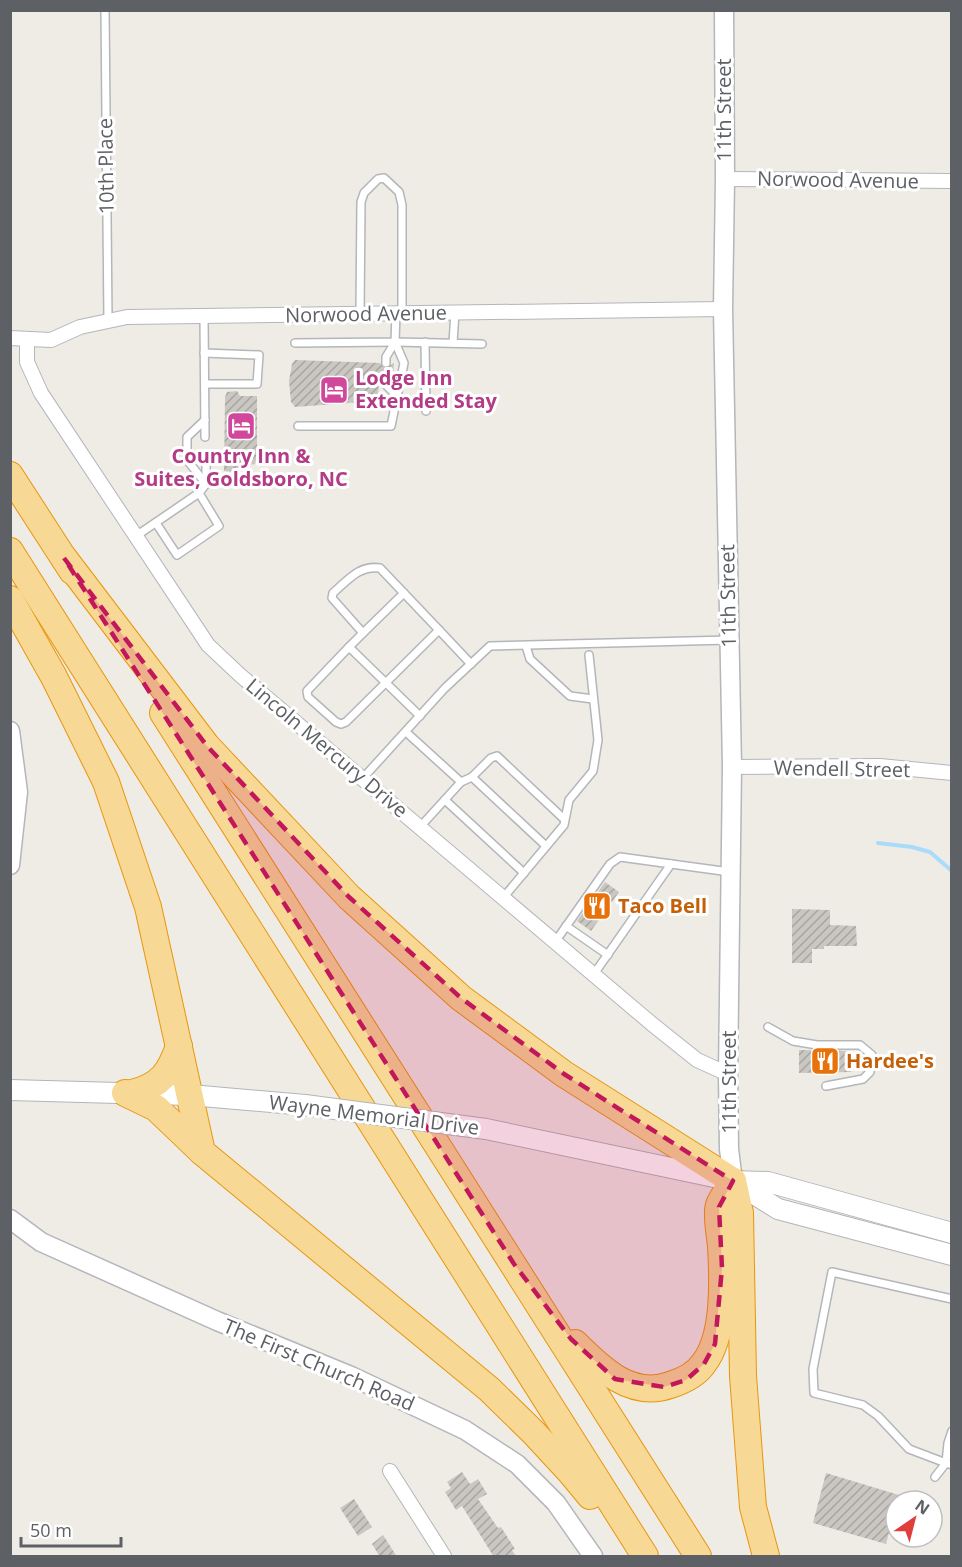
<svg xmlns="http://www.w3.org/2000/svg" width="962" height="1567" font-family="'Open Sans',sans-serif">
  <style>
    .lines { fill: none; stroke-linecap: round; stroke-linejoin: round }
    .stream { stroke: #aadcfa; stroke-width: 4 }
    .building { fill: url(#building-hatch) }
    .service-casing { stroke: #b3b6ba; stroke-width: 10 }
    .minor-casing { stroke: #b3b6ba; stroke-width: 16 }
    .tertiary-casing { stroke: #b3b6ba; stroke-width: 21 }
    .secondary-casing { stroke: #b2b5ba; stroke-width: 22 }
    .motorway-casing { stroke: #e8960d; stroke-width: 28 }
    .service { stroke: #fff; stroke-width: 7 }
    .minor { stroke: #fff; stroke-width: 14 }
    .tertiary { stroke: #fff; stroke-width: 18 }
    .secondary { stroke: #fff; stroke-width: 20 }
    .motorway { stroke: #f7d895; stroke-width: 26 }
    .secondary-bridge-casing { stroke: #b2b5ba; stroke-width: 22; stroke-linecap: butt }
    .secondary-bridge { stroke: #fff; stroke-width: 20 }
    .marked { fill: #c2185b; fill-opacity: 0.2; stroke: #c2185b; stroke-width: 4.5; stroke-dasharray: 12 8; stroke-linejoin: round }
    .labels { text-anchor: middle; stroke-width: 6; stroke-linejoin: round; paint-order: stroke }
    .street-label { font-size: 20px; fill: #5d6165; stroke: #fff }
    .hotel-label { font-size: 20px; font-weight: bold; fill: #b23c85; stroke: #fff; text-anchor: start }
    .food-label { font-size: 20px; font-weight: bold; fill: #c56008; stroke: #fff; text-anchor: start }
  </style>
  <defs>
    <pattern id="building-hatch" width="6" height="6" patternUnits="userSpaceOnUse" patternTransform="scale(1.5)"><rect width="6" height="6" fill="#cac7c2"/><path d="M-1 1l2-2M0 6l6-6M5 7l2-2" fill="none" stroke="#a7a5a1"/></pattern>
  </defs>
  <rect width="100%" height="100%" fill="#efece6"/>
  <g class="lines">
    <!-- stream -->
    <path class="stream" d="M 878,843 L 912,847 L 930,852 L 952,871"/>
  </g>
  <!-- building -->
  <g class="building">
    <path d="M 295,360 L 380,363 L 385,369 L 394,363 L 393,379 L 388,374 L 382,375 L 379,379 L 378,400 L 375,401 L 295,407 L 291,402 L 289,381 L 292,364 Z"/>
    <path d="M 237,391 L 240,396 L 257,396 L 257,455 L 255,464 L 242,466 L 238,472 L 224,471 L 225,397 L 227,392 Z"/>
    <path d="M 605,882 L 619,892 L 591,931 L 577,921 Z"/>
    <path d="M 792,909 L 830,910 L 830,925 L 856,926 L 857,946 L 824,946 L 824,949 L 812,949 L 812,963 L 792,963 Z"/>
    <path d="M 799,1050 L 851,1051 L 851,1072 L 799,1073 Z"/>
    <path d="M 462,1472 L 470,1484 L 478,1479 L 487,1494 L 478,1499 L 498,1528 L 501,1527 L 515,1549 L 512,1550 L 516,1557 L 494,1557 L 462,1506 L 456,1510 L 445,1492 L 451,1488 L 447,1482 Z"/>
    <path d="M 826,1473 L 899,1495 L 886,1544 L 813,1523 Z"/>
    <path d="M 354,1499 L 372,1527 L 358,1536 L 340,1508 Z"/>
    <path d="M 383,1535 L 387,1541 L 397,1557 L 380,1557 L 372,1544 Z"/>
  </g>
  <g class="lines">
    <!-- service casing -->
    <g class="service-casing">
      <g id="service">
        <path d="M 105,10 L 108,321"/>
        <path d="M 360,314 L 361,202 L 364,193 L 378,179 L 384,178 L 399,192 L 402,205 L 402,313"/>
        <path d="M 204,316 L 205,437"/>
        <path d="M 395,342 L 482,344"/>
        <path d="M 425,342 L 426,411"/>
        <path d="M 295,343 L 395,342 L 396,313"/>
        <path d="M 453,343 L 455,312"/>
        <path d="M 204,353 L 259,355 L 257,384 L 205,384"/>
        <path d="M 386,363 L 386,357 L 395,342"/>
        <path d="M 386,379 L 387,386 L 398,397"/>
        <path d="M 205,420 L 187,437 L 187,460 L 206,484"/>
        <path d="M 298,426 L 391,426 L 404,363 L 395,342"/>
        <path d="M 156,523 L 177,555 L 219,526 L 199,493"/>
        <path d="M 136,536 L 199,493 L 206,484 L 206,457"/>
        <path d="M 363,633 L 404,593"/>
        <path d="M 526,646 L 530,659 L 570,696 L 593,699"/>
        <path d="M 349,647 L 363,633 L 332,598 L 333,593 C 348,580 359,565 380,568 L 439,630"/>
        <path d="M 420,716 L 349,647 L 307,691 L 308,697 L 336,722 L 341,724 L 346,722 L 439,630 L 471,664"/>
        <path d="M 406,732 L 461,782"/>
        <path d="M 472,777 L 546,846"/>
        <path d="M 363,778 L 445,688 L 490,646 L 729,640"/>
        <path d="M 445,800 L 524,873"/>
        <path d="M 420,827 L 461,782 L 472,777 L 491,758 L 497,756 L 564,819"/>
        <path d="M 503,898 L 564,825 L 569,800 L 593,771 L 598,740 L 589,655"/>
        <path d="M 566,926 L 608,955"/>
        <path d="M 555,942 L 610,864 L 620,857 L 730,872"/>
        <path d="M 594,974 L 671,864"/>
        <path d="M 768,1027 L 793,1041 L 817,1045 L 860,1045 L 872,1055 L 870,1072 L 863,1079 L 826,1086"/>
        <path d="M 952,1431 L 948,1443 L 946,1463 L 952,1465"/>
        <path d="M 935,1477 L 946,1463 L 909,1449 L 878,1416 L 863,1405 L 814,1393 L 813,1369 L 832,1272 L 952,1299"/>
      </g>
    </g>
    <!-- minor casing -->
    <g class="minor-casing">
      <g id="minor">
        <path d="M 725,179 L 952,181"/>
        <path d="M 10,338 L 51,340 L 80,327 L 127,317 L 723,309"/>
        <path d="M 27,339 L 27,362 L 41,393 L 208,645 L 241,676 L 652,1024 L 697,1060 L 728,1074"/>
        <path d="M 732,767 L 880,766 L 952,773"/>
        <path d="M 390,1471 L 444,1556"/>
      </g>
    </g>
    <!-- tertiary casing -->
    <g class="tertiary-casing">
      <g id="tertiary">
        <path d="M 724,10 L 725,179 L 723,309 L 732,767 L 728,1074 L 729,1149 L 733,1181"/>
        <path d="M 10,731 L 18,792 L 10,865"/>
        <path d="M 10,1219 L 41,1242 L 217,1321 L 351,1376 L 465,1430 L 517,1464 L 556,1503 L 593,1556"/>
      </g>
    </g>
    <!-- secondary casing -->
    <g class="secondary-casing">
      <g id="secondary">
        <path d="M 10,1090 L 190,1095 L 305,1105"/>
        <path d="M 486,1129 L 733,1181 L 768,1182 L 952,1233"/>
        <path d="M 733,1181 L 778,1209 L 952,1255"/>
      </g>
    </g>
    <!-- motorway casing -->
    <g class="motorway-casing">
      <g id="motorway">
        <path d="M 10,475 L 72,571"/>
        <path d="M 10,551 L 645,1556"/>
        <path d="M 64,558 L 207,746 L 349,897 L 461,998 L 564,1074 L 733,1181 L 740,1213 L 743,1376 L 753,1507 L 766,1556"/>
        <path d="M 10,599 L 54,677 L 106,782 L 148,907 L 202,1152 L 489,1389 L 534,1433 L 571,1473 L 590,1496"/>
        <path d="M 163,713 L 698,1556"/>
        <path d="M 125,1093 L 156,1108 L 202,1152"/>
        <path d="M 132,1093 C 161,1086 170,1072 179,1046"/>
        <path d="M 575,1343 C 600,1368 631,1399 670,1385 C 683,1381 696,1375 704,1363 C 725,1336 723,1280 721,1246 C 720,1236 716,1214 719,1205 C 722,1197 729,1189 733,1181"/>
      </g>
    </g>
    <!-- service -->
    <use href="#service" class="service"/>
    <!-- minor -->
    <use href="#minor" class="minor"/>
    <!-- tertiary -->
    <use href="#tertiary" class="tertiary"/>
    <!-- secondary -->
    <use href="#secondary" class="secondary"/>
    <!-- motorway -->
    <use href="#motorway" class="motorway"/>
    <!-- secondary-bridge casing -->
    <g class="secondary-bridge-casing">
      <path id="secondary-bridge" d="M 305,1105 L 486,1129"/>
    </g>
    <!-- secondary-bridge -->
    <use href="#secondary-bridge" class="secondary-bridge"/>
  </g>
  <!-- marked area -->
  <path class="marked" d="M 64,558 L 207,746 L 349,897 L 461,998 L 564,1074 L 733,1181 L 719,1207 L 722,1268 L 715,1344 L 704,1364 L 686,1380 L 664,1387 L 615,1379 L 571,1339 L 514,1264 Z"/>
  <!-- icons -->
  <defs>
    <g id="hotel-square" transform="scale(1.5)"><rect x="-9" y="-9" width="18" height="18" rx="4" fill="#d1479c" stroke="#fff"/><path d="M-6-4.5h1.5V1H6V5H4.5V3h-9V5H-6ZM-4 0a1.8 1.8 0 1 1 3.6 0ZM.5 0V-2.5h3Q6-2.5 6 0Z" fill="#fff"/></g>
    <g id="restaurant-square" transform="scale(1.5)"><rect x="-9" y="-9" width="18" height="18" rx="4" fill="#e8710a" stroke="#fff"/><path d="M-5-6h1v4h1v-4h1v4h1v-4h1v5L-1.5 .5V6h-2V.5L-5-1ZM5-6V6H3V1.5H1.5Q1.5-4 5-6Z" fill="#fff"/></g>
  </defs>
  <g fill-rule="evenodd">
    <use href="#hotel-square" x="334" y="390"/>
    <use href="#hotel-square" x="241" y="426"/>
    <use href="#restaurant-square" x="597" y="906"/>
    <use href="#restaurant-square" x="825" y="1061"/>
  </g>
  <g class="labels">
    <!-- street labels -->
    <g class="street-label">
      <text transform="translate(724 110) rotate(-90)" y="7">11th Street</text>
      <text transform="translate(106 166) rotate(-91)" y="7">10th Place</text>
      <text transform="translate(838 180) rotate(1)" y="7">Norwood Avenue</text>
      <text transform="translate(366 314) rotate(-1)" y="7">Norwood Avenue</text>
      <text transform="translate(728 596) rotate(-91)" y="7">11th Street</text>
      <text transform="translate(327 748) rotate(40)" y="7">Lincoln Mercury Drive</text>
      <text transform="translate(842 769) rotate(1)" y="7">Wendell Street</text>
      <text transform="translate(729 1082) rotate(-90)" y="7">11th Street</text>
      <text transform="translate(374 1115) rotate(7)" y="7">Wayne Memorial Drive</text>
      <text transform="translate(319 1365) rotate(23)" y="7">The First Church Road</text>
    </g>
    <!-- hotel labels -->
    <g class="hotel-label">
      <text x="355" y="385">Lodge Inn<tspan x="355" dy="23">Extended Stay</tspan></text>
      <text x="241" y="463" text-anchor="middle">Country Inn &amp;<tspan x="241" dy="23">Suites, Goldsboro, NC</tspan></text>
    </g>
    <!-- food labels -->
    <g class="food-label">
      <text x="618" y="913">Taco Bell</text>
      <text x="846" y="1068">Hardee's</text>
    </g>
  </g>
  <!-- border -->
  <rect width="962" height="1567" fill="none" stroke="#5d6165" stroke-width="24"/>
  <!-- north arrow -->
  <g transform="translate(914 1519) rotate(35)"><circle r="28" fill="#ffffff" stroke="#bec0c1" stroke-width="1.5"/>
  <path d="M0-4.5L10 22L0 15L-10 22Z" fill="#e03e3b"/>
  <text y="-9" font-size="16" font-weight="bold" text-anchor="middle" fill="#5d6165">N</text>
  </g>
  <!-- scale -->
  <path d="M21 1537v9h100v-9" fill="none" stroke="#5d6165" stroke-width="3"/>
  <text x="30" y="1537" font-size="18" fill="#5d6165" stroke="#ffffff" stroke-width="4.5" paint-order="stroke">50 m</text>
</svg>
